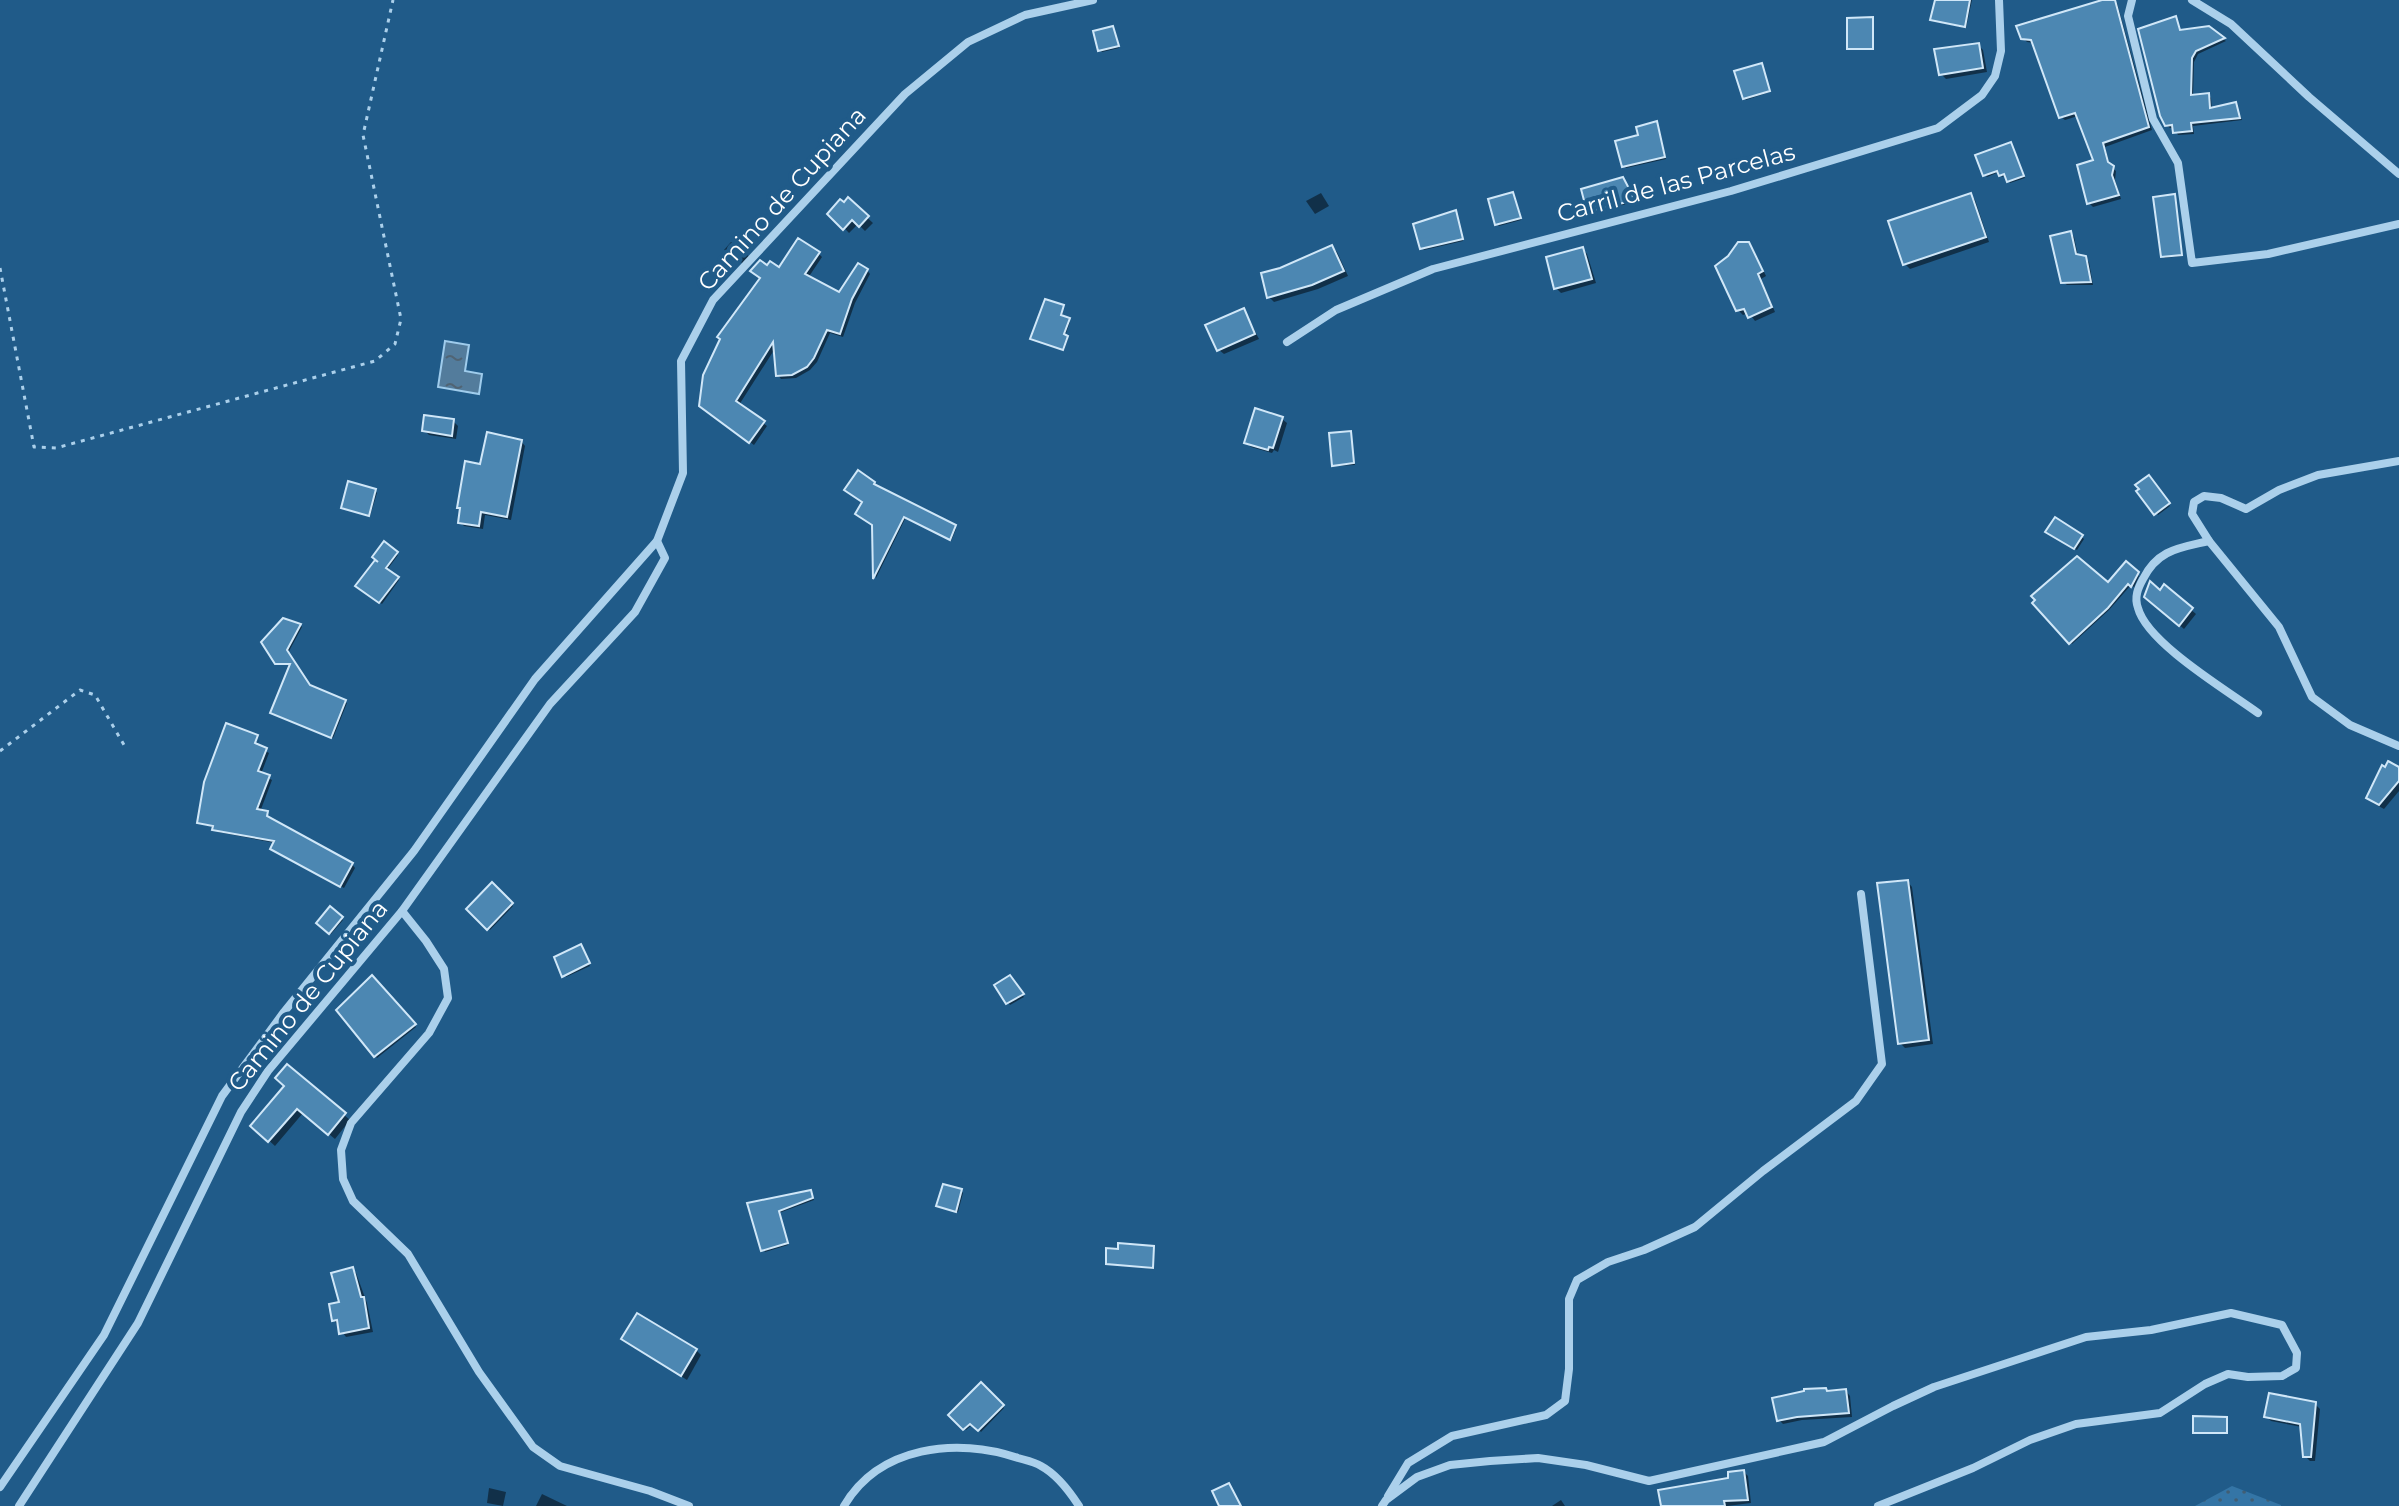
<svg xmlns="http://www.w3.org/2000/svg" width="2399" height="1506" font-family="Montserrat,sans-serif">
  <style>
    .grass { fill: url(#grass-dots) }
    .water { fill: url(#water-ripples); stroke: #9fccec; stroke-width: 2 }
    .shadow { fill: #0007 }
    .building { fill: #4c87b2; stroke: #d0e7f8; stroke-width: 2 }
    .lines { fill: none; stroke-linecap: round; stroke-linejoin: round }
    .path { stroke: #abd0eb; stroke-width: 3; stroke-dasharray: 4 6; stroke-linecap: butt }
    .minor { stroke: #abd0eb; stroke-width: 8 }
    .labels { text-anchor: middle; stroke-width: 8; stroke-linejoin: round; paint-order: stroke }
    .street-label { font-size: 24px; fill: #fff; stroke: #205b89 }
  </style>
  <defs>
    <pattern id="grass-dots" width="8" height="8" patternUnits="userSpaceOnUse" patternTransform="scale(2)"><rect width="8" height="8" fill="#3475a6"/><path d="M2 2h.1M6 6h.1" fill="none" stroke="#415e74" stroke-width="1.8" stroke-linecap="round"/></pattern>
    <pattern id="water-ripples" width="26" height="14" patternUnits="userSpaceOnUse" patternTransform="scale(2)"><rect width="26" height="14" fill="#537c9c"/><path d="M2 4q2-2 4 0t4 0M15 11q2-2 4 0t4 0" fill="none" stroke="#506474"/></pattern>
  </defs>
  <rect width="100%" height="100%" fill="#205b89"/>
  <!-- grass -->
  <path class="grass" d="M 2232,1486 L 2281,1505 L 2281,1506 L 2195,1506 Z"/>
  <!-- water -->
  <path class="water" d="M 445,341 L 469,345 L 465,371 L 482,374 L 479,394 L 438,387 Z"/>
  <!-- shadow -->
  <g class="shadow">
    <path d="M 1937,0 L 1972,0 L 1966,28 L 1934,21 Z"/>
    <path d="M 2110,0 L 2117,3 L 2152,130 L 2105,147 L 2110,166 L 2116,171 L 2115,180 L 2121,199 L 2093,207 L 2089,203 L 2095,162 L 2078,116 L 2065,120 L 2061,117 L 2034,43 L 2027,42 L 2023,38 Z"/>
    <path d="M 2175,18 L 2182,32 L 2209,28 L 2226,41 L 2198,54 L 2194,62 L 2193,96 L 2208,95 L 2211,98 L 2212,110 L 2235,104 L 2242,120 L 2193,126 L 2194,134 L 2178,135 L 2174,128 L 2170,128 L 2167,125 Z"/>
    <path d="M 1872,19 L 1874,50 L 1851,50 L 1849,48 Z"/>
    <path d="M 1113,28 L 1119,48 L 1102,52 L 1100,50 Z"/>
    <path d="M 1978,45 L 1983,50 L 1987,72 L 1946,79 L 1941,74 Z"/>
    <path d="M 1763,67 L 1770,92 L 1746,100 L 1744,98 Z"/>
    <path d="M 1658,125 L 1666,159 L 1626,168 L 1624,166 L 1640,136 Z"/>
    <path d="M 2011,144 L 2025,178 L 2010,183 L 2006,175 L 2002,177 L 1999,172 L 1987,177 L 1985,175 Z"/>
    <path d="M 1624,182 L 1635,202 L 1591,213 L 1589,211 Z"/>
    <path d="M 1321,193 L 1329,206 L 1315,214 L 1306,201 Z"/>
    <path d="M 1513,194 L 1521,220 L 1499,226 L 1497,224 Z"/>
    <path d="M 1971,195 L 1975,200 L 1989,242 L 1910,269 L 1905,264 Z"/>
    <path d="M 2175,196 L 2182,256 L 2165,258 L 2163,256 Z"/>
    <path d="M 848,200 L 873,223 L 865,231 L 858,224 L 849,233 L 830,213 Z"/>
    <path d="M 1455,213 L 1463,241 L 1424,250 L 1422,248 Z"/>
    <path d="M 2070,233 L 2074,237 L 2078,256 L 2089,262 L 2093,285 L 2067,285 L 2063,282 Z"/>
    <path d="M 731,242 L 751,258 L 745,265 L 724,250 Z"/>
    <path d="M 1748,244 L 1753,249 L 1766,276 L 1761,279 L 1775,312 L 1755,321 L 1749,313 L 1743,315 L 1738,310 Z"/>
    <path d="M 1332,247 L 1337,252 L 1348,276 L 1318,289 L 1274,302 L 1269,297 L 1281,269 Z"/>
    <path d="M 1583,249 L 1587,254 L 1596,283 L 1561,293 L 1556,288 Z"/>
    <path d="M 819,254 L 822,257 L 808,278 L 840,295 L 867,270 L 870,274 L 855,303 L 843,337 L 830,333 L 817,362 L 810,370 L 796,378 L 781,379 L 778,375 L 776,347 L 739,405 L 767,426 L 754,445 L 705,409 L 779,270 Z"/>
    <path d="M 1063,307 L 1062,318 L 1070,322 L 1065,336 L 1068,339 L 1064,350 L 1034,340 Z"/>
    <path d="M 1244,310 L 1259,339 L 1224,354 L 1219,350 Z"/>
    <path d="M 1282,419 L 1287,423 L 1278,452 L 1274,450 L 1272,453 L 1251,447 L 1247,442 Z"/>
    <path d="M 453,421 L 458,426 L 456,439 L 429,435 L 424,430 Z"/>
    <path d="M 1350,433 L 1355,465 L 1336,466 L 1334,465 Z"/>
    <path d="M 521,441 L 525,446 L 511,520 L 485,515 L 483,529 L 464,526 L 460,522 L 482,466 Z"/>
    <path d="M 2148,477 L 2170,506 L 2158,515 L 2139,491 Z"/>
    <path d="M 874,483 L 954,527 L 956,529 L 951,541 L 906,517 L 876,578 Z"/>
    <path d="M 375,491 L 377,493 L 370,516 L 343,507 Z"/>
    <path d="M 2049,533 L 2082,537 L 2084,539 L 2077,550 Z"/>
    <path d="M 384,544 L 398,555 L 387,570 L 399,580 L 382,604 L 358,586 L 378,560 Z"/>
    <path d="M 2126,564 L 2139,576 L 2134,587 L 2131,585 L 2109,610 L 2072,644 L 2035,603 L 2108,585 Z"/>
    <path d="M 2165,587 L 2196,614 L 2184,629 L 2151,601 Z"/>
    <path d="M 300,625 L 302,627 L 288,653 L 310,687 L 347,703 L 333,738 L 274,714 L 292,665 L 276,663 Z"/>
    <path d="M 259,739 L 257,746 L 269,753 L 261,774 L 272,780 L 260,812 L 267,813 L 269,820 L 352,864 L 355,868 L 344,888 L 275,852 L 275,843 L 218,832 L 215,828 L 199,822 L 253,753 Z"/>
    <path d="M 2399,769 L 2399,791 L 2384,809 L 2373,803 L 2368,798 Z"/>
    <path d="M 1908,882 L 1912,887 L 1933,1044 L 1905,1048 L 1900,1043 Z"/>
    <path d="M 492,885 L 513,906 L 490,930 L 469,909 Z"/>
    <path d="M 330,909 L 343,920 L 331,934 L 318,923 Z"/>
    <path d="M 582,948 L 590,966 L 566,977 L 564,975 Z"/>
    <path d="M 372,978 L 416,1027 L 377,1058 L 339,1011 Z"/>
    <path d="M 1010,978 L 1024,997 L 1010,1005 L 997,986 Z"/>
    <path d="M 288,1067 L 350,1120 L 335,1139 L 303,1113 L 275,1146 L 253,1126 L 287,1087 Z"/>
    <path d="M 961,1191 L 963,1193 L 958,1212 L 939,1206 Z"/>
    <path d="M 812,1194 L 814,1200 L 779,1213 L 788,1245 L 765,1252 L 749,1205 Z"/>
    <path d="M 1153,1248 L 1154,1269 L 1108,1263 Z"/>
    <path d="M 352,1269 L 356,1273 L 367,1303 L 373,1332 L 346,1337 L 334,1320 Z"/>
    <path d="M 623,1339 L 696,1350 L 701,1355 L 687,1380 Z"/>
    <path d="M 981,1385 L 1004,1408 L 981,1432 L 973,1424 L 966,1430 L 951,1415 Z"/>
    <path d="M 1846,1391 L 1850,1396 L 1852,1417 L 1802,1420 L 1783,1424 L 1779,1420 L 1829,1393 Z"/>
    <path d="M 2315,1404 L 2320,1409 L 2315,1461 L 2310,1461 L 2305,1456 L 2302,1427 L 2271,1421 L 2266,1416 Z"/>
    <path d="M 2226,1419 L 2228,1434 L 2195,1432 Z"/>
    <path d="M 1744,1472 L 1748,1476 L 1751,1503 L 1727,1506 L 1663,1506 Z"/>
    <path d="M 489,1488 L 506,1492 L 503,1506 L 487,1503 Z"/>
    <path d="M 542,1494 L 567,1506 L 536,1506 Z"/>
    <path d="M 1561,1500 L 1565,1506 L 1552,1506 Z"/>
  </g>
  <!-- building -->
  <g class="building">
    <path d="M 1935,0 L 1970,0 L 1965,27 L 1930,20 Z"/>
    <path d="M 2102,0 L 2115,0 L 2149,127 L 2103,143 L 2108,162 L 2114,166 L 2112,175 L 2119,195 L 2087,204 L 2077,165 L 2093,160 L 2075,113 L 2059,118 L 2031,40 L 2021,39 L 2016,26 Z"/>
    <path d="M 2176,16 L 2180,30 L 2209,26 L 2225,38 L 2196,51 L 2192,58 L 2191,95 L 2209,93 L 2210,108 L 2236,102 L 2240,118 L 2191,123 L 2192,131 L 2173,133 L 2172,125 L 2165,126 L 2160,116 L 2138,29 Z"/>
    <path d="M 1873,17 L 1873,49 L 1847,49 L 1847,18 Z"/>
    <path d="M 1113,26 L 1119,46 L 1098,51 L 1093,31 Z"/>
    <path d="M 1979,43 L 1983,68 L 1939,75 L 1934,49 Z"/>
    <path d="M 1762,63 L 1770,91 L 1743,99 L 1734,71 Z"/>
    <path d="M 1657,121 L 1665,157 L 1622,167 L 1615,141 L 1638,135 L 1636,127 Z"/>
    <path d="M 2011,142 L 2024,176 L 2007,182 L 2004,174 L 1999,176 L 1997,171 L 1983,176 L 1975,155 Z"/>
    <path d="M 1623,177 L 1635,200 L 1587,212 L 1581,189 Z"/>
    <path d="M 1513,192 L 1521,218 L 1495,225 L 1488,199 Z"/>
    <path d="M 1971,193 L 1986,237 L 1903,265 L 1888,221 Z"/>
    <path d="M 2175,194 L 2182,255 L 2161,257 L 2153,197 Z"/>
    <path d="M 848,197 L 869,216 L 859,227 L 852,220 L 843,230 L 827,214 L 840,199 L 844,202 Z"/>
    <path d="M 1456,210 L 1463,239 L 1420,249 L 1413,224 Z"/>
    <path d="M 2071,231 L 2076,254 L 2086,256 L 2091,282 L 2061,283 L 2050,236 Z"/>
    <path d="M 798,238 L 820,252 L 805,274 L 839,292 L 858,263 L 868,269 L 852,299 L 840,334 L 827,330 L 814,358 L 807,367 L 792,375 L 776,376 L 773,342 L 736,401 L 765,421 L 749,443 L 699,406 L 703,375 L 720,339 L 717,337 L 760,278 L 750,271 L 760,260 L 767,265 L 770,261 L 779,267 Z"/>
    <path d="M 1738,242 L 1749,242 L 1763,271 L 1758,274 L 1772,307 L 1748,318 L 1744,309 L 1736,311 L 1715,266 L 1728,256 Z"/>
    <path d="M 1332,245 L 1344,271 L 1312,285 L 1267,298 L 1261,273 L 1280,268 Z"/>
    <path d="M 1583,247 L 1592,279 L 1554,289 L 1546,257 Z"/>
    <path d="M 1045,299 L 1064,305 L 1061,315 L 1070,318 L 1064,334 L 1068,336 L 1063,350 L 1030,339 Z"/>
    <path d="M 1244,308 L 1255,334 L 1217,351 L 1205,325 Z"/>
    <path d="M 1255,408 L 1283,417 L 1273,448 L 1269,447 L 1268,450 L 1244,443 Z"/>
    <path d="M 424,415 L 454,419 L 452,436 L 422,431 Z"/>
    <path d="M 1351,431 L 1354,463 L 1332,466 L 1329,433 Z"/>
    <path d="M 487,432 L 522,440 L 507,517 L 481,512 L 479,526 L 458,523 L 460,508 L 457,508 L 465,461 L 480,464 Z"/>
    <path d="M 858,470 L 875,482 L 874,484 L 956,525 L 950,540 L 904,517 L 873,579 L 872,525 L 855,514 L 862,502 L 844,490 Z"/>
    <path d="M 2149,475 L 2170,503 L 2154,515 L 2136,491 L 2139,489 L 2135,485 Z"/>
    <path d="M 348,481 L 376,489 L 369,516 L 341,508 Z"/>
    <path d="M 2055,517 L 2083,535 L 2074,549 L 2045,532 Z"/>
    <path d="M 384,541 L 398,552 L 386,568 L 399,577 L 379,603 L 355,586 L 375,560 L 378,562 L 372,557 Z"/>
    <path d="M 2077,556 L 2108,582 L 2126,561 L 2139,572 L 2131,587 L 2128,584 L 2108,608 L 2069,644 L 2032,603 L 2035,600 L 2031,596 Z"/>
    <path d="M 2150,581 L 2160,590 L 2164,584 L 2193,608 L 2179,626 L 2144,597 Z"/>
    <path d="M 283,618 L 301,624 L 287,650 L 310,685 L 346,700 L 331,738 L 270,713 L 290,664 L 275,664 L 261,642 Z"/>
    <path d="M 226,723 L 258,735 L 255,743 L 267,748 L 258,771 L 270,775 L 257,809 L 268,811 L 267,816 L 353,863 L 340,887 L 270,849 L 274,841 L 212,830 L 213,826 L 197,823 L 204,782 Z"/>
    <path d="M 2388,761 L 2399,767 L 2399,781 L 2379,805 L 2366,798 L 2382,765 L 2385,767 Z"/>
    <path d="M 1908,880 L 1929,1040 L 1898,1044 L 1877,883 Z"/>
    <path d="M 492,882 L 513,903 L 487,930 L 466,909 Z"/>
    <path d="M 330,906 L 343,917 L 329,934 L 316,923 Z"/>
    <path d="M 581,944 L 590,963 L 562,977 L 554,957 Z"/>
    <path d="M 372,975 L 416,1024 L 374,1057 L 336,1010 Z"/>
    <path d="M 1010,975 L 1024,994 L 1006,1004 L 994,985 Z"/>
    <path d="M 287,1064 L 346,1113 L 328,1135 L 297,1109 L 268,1142 L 250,1126 L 284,1086 L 275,1078 Z"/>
    <path d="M 943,1184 L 962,1189 L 956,1212 L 936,1206 Z"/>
    <path d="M 811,1190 L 813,1198 L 779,1211 L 788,1243 L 761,1251 L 747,1203 Z"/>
    <path d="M 1118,1243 L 1154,1246 L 1153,1268 L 1106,1264 L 1106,1248 L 1118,1249 Z"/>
    <path d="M 353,1267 L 361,1297 L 364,1297 L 369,1328 L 339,1334 L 337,1320 L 332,1321 L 329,1304 L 339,1302 L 331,1273 Z"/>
    <path d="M 637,1313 L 697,1349 L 681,1376 L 621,1339 Z"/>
    <path d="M 981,1382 L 1004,1405 L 978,1431 L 970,1424 L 963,1430 L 948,1415 Z"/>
    <path d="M 1826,1388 L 1827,1391 L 1846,1389 L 1849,1413 L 1797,1417 L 1777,1421 L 1772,1398 L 1804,1391 L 1804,1389 Z"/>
    <path d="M 2269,1393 L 2316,1402 L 2311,1457 L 2303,1457 L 2300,1424 L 2264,1417 Z"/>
    <path d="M 2193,1416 L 2227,1417 L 2227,1433 L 2193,1433 Z"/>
    <path d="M 1744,1470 L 1748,1500 L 1724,1501 L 1725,1506 L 1661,1506 L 1658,1490 L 1728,1478 L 1728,1472 Z"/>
    <path d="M 1229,1483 L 1241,1506 L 1219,1506 L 1212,1491 Z"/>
  </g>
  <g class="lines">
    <!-- path -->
    <g class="path">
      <path d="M 0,268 L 34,447 L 56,448 L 375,361 L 395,344 L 401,319 L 363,135 L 393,0"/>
      <path d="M 0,751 L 80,690 L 95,695 L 124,745"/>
    </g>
    <!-- minor -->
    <g class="minor">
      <path d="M 2132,0 L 2128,16 L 2153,119 L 2178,163 L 2192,263 L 2268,254 L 2399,224"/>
      <path d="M 2192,0 L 2231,24 L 2309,97 L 2399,174"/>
      <path d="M 1287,342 L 1336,310 L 1433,269 L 1731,191 L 1938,128 L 1982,95 L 1995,76 L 2001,51 L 1999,0"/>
      <path d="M 2399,461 L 2318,475 L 2279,490 L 2246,509 L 2221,498 L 2204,496 L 2194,502 L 2192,514 L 2209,541 L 2279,627 L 2312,697 L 2350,725 L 2399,746"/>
      <path d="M 2209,541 C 2180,548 2158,549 2143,579 C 2138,588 2134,597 2138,608 C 2147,643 2228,691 2258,713"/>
      <path d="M 402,911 L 426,941 L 444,969 L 448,998 L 429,1033 L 351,1123 L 341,1150 L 343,1179 L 353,1201 L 408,1254 L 479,1372 L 533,1447 L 560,1466 L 650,1491 L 689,1506"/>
      <path d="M 0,1487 L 104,1335 L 222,1096 L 284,1012 L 414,851 L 535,679 L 657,541 L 683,473 L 681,361 L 713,300 L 905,94 L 968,42 L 1025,15 L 1093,0"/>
      <path d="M 1388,1496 L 1408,1463 L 1452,1436 L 1546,1415 L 1565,1401 L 1569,1369 L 1569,1299 L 1577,1280 L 1608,1262 L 1644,1250 L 1695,1227 L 1763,1171 L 1856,1101 L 1882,1064 L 1861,894"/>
      <path d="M 19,1506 L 138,1323 L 241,1112 L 268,1071 L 402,911 L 550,704 L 635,612 L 665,558 L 657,541"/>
      <path d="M 844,1506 C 879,1446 957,1437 1018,1458 C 1025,1460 1035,1462 1041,1466 C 1056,1474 1070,1492 1079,1506"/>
      <path d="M 1382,1506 L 1386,1500 L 1417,1477 L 1450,1465 L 1490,1461 L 1538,1458 L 1586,1465 L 1649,1481 L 1824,1442 L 1893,1406 L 1934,1387 L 2086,1337 L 2151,1330 L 2231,1313 L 2282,1325 L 2297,1353 L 2296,1368 L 2282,1376 L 2248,1377 L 2228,1374 L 2205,1384 L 2160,1413 L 2076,1424 L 2030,1440 L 1973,1468 L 1878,1506"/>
    </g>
  </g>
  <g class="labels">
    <!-- street labels -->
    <g class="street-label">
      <text transform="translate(1676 183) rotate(-15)" y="8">Carril de las Parcelas</text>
      <text transform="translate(782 199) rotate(-48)" y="8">Camino de Cupiana</text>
      <text transform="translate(308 996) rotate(-51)" y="8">Camino de Cupiana</text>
    </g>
  </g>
</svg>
